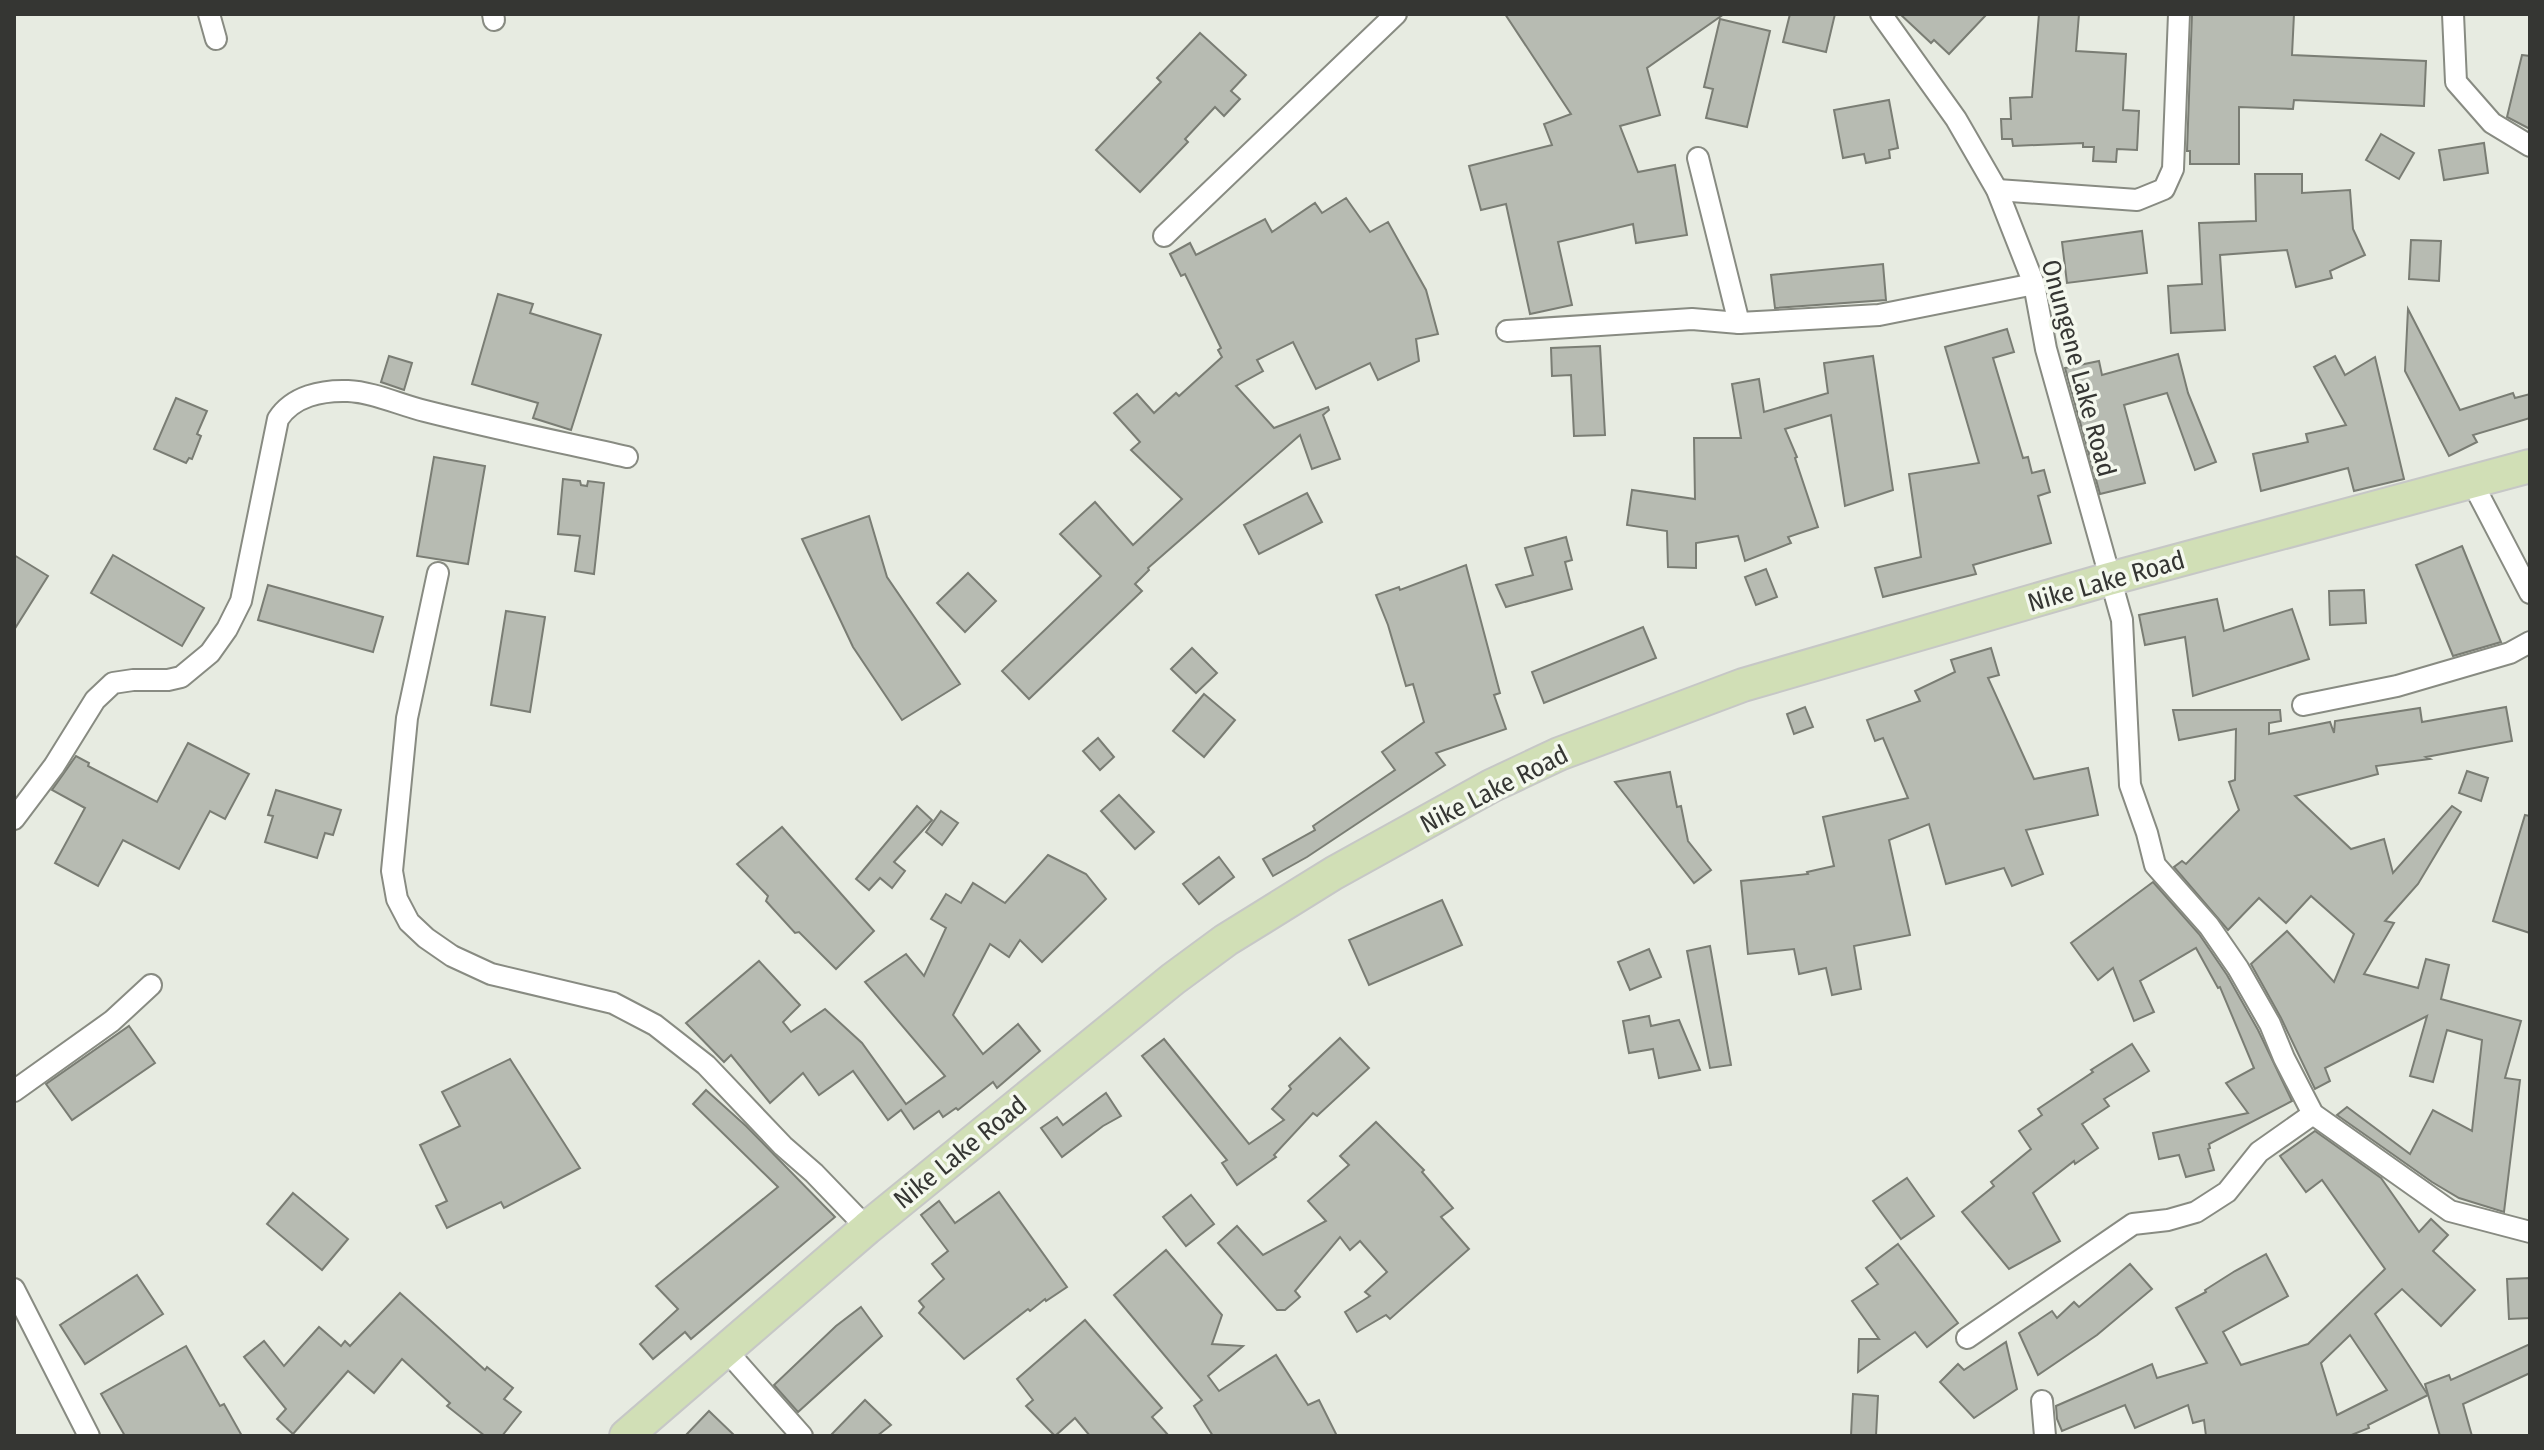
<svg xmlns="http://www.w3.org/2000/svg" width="2544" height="1450" font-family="'Fira Sans Condensed',sans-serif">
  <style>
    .building { fill: #b7bbb2; stroke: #7a7d74; stroke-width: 2; fill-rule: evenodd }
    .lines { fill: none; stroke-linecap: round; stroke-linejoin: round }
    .street-casing { stroke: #888b82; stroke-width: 24 }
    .primary-casing { stroke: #c6c7c6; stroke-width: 36 }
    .street { stroke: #fff; stroke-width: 20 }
    .primary { stroke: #d1dfb6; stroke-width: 32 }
    .labels { text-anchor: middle; stroke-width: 7; stroke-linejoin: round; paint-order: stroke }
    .street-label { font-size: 26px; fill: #353633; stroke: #f4f8ee }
  </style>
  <rect width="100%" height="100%" fill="#e7ebe1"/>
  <!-- building -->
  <g class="building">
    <path d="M 1505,14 L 1724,14 L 1647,68 L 1660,115 L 1620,126 L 1638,172 L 1675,165 L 1687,235 L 1636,243 L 1633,224 L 1558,242 L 1572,305 L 1530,314 L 1506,204 L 1481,210 L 1469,166 L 1552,145 L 1544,124 L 1571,114 Z"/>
    <path d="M 1790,14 L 1835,14 L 1826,52 L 1783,42 Z"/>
    <path d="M 1900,14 L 1987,14 L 1949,54 L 1934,40 L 1931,43 Z"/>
    <path d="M 2039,14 L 2079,14 L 2076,51 L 2126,54 L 2123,110 L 2139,111 L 2137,150 L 2117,149 L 2116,162 L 2093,161 L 2094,147 L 2083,147 L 2083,143 L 2013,146 L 2012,139 L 2002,139 L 2001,119 L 2011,119 L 2010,98 L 2032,97 Z"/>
    <path d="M 2192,14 L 2294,14 L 2292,55 L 2426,61 L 2424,106 L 2294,100 L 2293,109 L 2239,107 L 2239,164 L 2190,164 L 2190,151 L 2187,151 Z"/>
    <path d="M 1720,19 L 1770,31 L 1747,127 L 1706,118 L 1713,89 L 1704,87 Z"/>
    <path d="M 1200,33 L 1246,75 L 1231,91 L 1240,99 L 1224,116 L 1215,107 L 1185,139 L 1188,142 L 1140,192 L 1096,150 L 1161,82 L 1157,78 Z"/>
    <path d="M 2522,55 L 2530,56 L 2530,129 L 2507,117 Z"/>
    <path d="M 1889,100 L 1898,148 L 1889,150 L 1890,158 L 1866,163 L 1864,154 L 1843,158 L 1834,110 Z"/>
    <path d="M 2381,134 L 2414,153 L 2399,179 L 2366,160 Z"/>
    <path d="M 2484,143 L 2488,173 L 2444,180 L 2439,150 Z"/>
    <path d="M 2255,174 L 2302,174 L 2302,193 L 2350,190 L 2353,229 L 2365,255 L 2330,271 L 2332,278 L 2296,287 L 2287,250 L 2220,255 L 2225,330 L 2171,333 L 2168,286 L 2202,284 L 2199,223 L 2256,221 Z"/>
    <path d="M 1346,198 L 1370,232 L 1388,222 L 1426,290 L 1438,334 L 1416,339 L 1419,361 L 1378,380 L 1370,363 L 1316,389 L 1293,342 L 1257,360 L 1263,371 L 1236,386 L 1274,428 L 1328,407 L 1329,410 L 1323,415 L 1340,459 L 1312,469 L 1300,435 L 1148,568 L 1149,570 L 1135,584 L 1142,591 L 1029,699 L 1002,671 L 1101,576 L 1060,534 L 1095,502 L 1133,545 L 1182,499 L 1131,450 L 1140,442 L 1114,413 L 1137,394 L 1154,413 L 1176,393 L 1179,396 L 1222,357 L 1218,350 L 1221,348 L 1185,274 L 1181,276 L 1170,254 L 1190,243 L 1196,255 L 1265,219 L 1272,232 L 1315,203 L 1322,213 Z"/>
    <path d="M 2142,231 L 2147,273 L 2067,283 L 2062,242 Z"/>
    <path d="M 2411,240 L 2441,241 L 2439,281 L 2409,279 Z"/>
    <path d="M 1883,264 L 1886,300 L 1775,308 L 1771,275 Z"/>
    <path d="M 498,294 L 533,304 L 530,313 L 601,335 L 571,430 L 533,418 L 538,403 L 472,384 Z"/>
    <path d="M 2408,309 L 2460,410 L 2513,393 L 2515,398 L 2530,394 L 2530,418 L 2473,435 L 2477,442 L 2449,456 L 2405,371 Z"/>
    <path d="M 2007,329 L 2014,352 L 1993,358 L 2023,458 L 2028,457 L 2032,473 L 2044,470 L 2050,492 L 2038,496 L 2051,543 L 1973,565 L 1976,574 L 1883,597 L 1875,568 L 1921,557 L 1909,474 L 1979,463 L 1945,347 Z"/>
    <path d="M 1600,346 L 1605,435 L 1574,436 L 1571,375 L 1552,376 L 1551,348 Z"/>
    <path d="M 2178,354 L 2188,393 L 2216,462 L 2195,470 L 2167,393 L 2124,405 L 2145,483 L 2100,494 L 2065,368 L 2099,361 L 2102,375 Z"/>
    <path d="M 389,356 L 412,363 L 404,390 L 381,382 Z"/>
    <path d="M 1873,356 L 1893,490 L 1845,506 L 1831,415 L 1785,429 L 1797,457 L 1795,458 L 1818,527 L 1788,537 L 1791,543 L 1745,561 L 1738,536 L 1696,543 L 1696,568 L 1668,567 L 1667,531 L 1627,525 L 1632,490 L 1695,499 L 1694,438 L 1741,438 L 1732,384 L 1759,379 L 1764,412 L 1828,393 L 1824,363 Z"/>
    <path d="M 2335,356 L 2345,375 L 2375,357 L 2404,479 L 2354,491 L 2348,468 L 2261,491 L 2253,454 L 2308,442 L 2306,434 L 2346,425 L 2314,367 Z"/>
    <path d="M 176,398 L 207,411 L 197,434 L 201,436 L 192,459 L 189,458 L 186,463 L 154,449 Z"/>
    <path d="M 434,457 L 485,466 L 468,564 L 417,556 Z"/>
    <path d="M 563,479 L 580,481 L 581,485 L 587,486 L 588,481 L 604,483 L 594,574 L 575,571 L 580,536 L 558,534 Z"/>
    <path d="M 1307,493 L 1322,522 L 1259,554 L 1244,525 Z"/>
    <path d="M 869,516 L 887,577 L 960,684 L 902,720 L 853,647 L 802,539 Z"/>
    <path d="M 1566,537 L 1572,560 L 1565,562 L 1572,589 L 1506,607 L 1496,585 L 1533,575 L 1525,548 Z"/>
    <path d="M 2462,546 L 2501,642 L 2453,656 L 2416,565 Z"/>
    <path d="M 14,555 L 48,576 L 14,630 Z"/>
    <path d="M 113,555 L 204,608 L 182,646 L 91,593 Z"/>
    <path d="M 1466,565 L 1500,693 L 1494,695 L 1506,729 L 1436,753 L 1445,765 L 1307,857 L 1273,876 L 1263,859 L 1315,830 L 1313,826 L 1395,770 L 1382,752 L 1424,722 L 1413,684 L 1406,686 L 1388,625 L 1376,595 L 1399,587 L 1400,590 Z"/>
    <path d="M 1766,569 L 1777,597 L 1756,605 L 1745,577 Z"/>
    <path d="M 968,573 L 996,601 L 965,632 L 937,603 Z"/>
    <path d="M 268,585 L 383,617 L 373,652 L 258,620 Z"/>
    <path d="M 2364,590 L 2366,623 L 2330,625 L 2329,591 Z"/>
    <path d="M 2217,599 L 2224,631 L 2292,609 L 2309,659 L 2193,696 L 2185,637 L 2145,645 L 2139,615 Z"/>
    <path d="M 506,611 L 545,617 L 530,712 L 491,705 Z"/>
    <path d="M 1643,627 L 1656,658 L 1544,703 L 1532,672 Z"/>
    <path d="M 1192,648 L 1217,673 L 1196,693 L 1171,669 Z"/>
    <path d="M 1991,648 L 1999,675 L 1988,678 L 2034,779 L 2088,768 L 2098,815 L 2026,830 L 2043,874 L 2012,886 L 2004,868 L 1946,884 L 1929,824 L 1889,840 L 1910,935 L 1854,946 L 1861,989 L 1832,995 L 1826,968 L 1799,974 L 1794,949 L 1748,954 L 1741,881 L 1808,874 L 1807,872 L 1834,866 L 1823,817 L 1908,798 L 1883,738 L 1875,741 L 1867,720 L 1920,701 L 1915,691 L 1955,672 L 1951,660 Z"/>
    <path d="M 1204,694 L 1235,720 L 1204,757 L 1173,731 Z"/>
    <path d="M 1805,707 L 1813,727 L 1794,734 L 1787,714 Z"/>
    <path d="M 2506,707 L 2512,741 L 2426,757 L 2430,759 L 2376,766 L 2378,774 L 2295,796 L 2351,849 L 2384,839 L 2393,873 L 2452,806 L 2461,812 L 2418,884 L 2385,921 L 2394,923 L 2364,974 L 2418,988 L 2426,959 L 2449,965 L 2441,999 L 2521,1021 L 2505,1078 L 2520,1080 L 2504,1212 L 2459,1198 L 2432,1182 L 2337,1115 L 2347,1107 L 2410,1154 L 2433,1110 L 2472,1131 L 2482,1040 L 2447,1030 L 2433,1082 L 2410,1076 L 2427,1016 L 2325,1068 L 2330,1081 L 2315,1089 L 2281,1018 L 2251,964 L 2287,931 L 2334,982 L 2354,934 L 2311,896 L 2286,923 L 2259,898 L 2228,930 L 2174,867 L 2182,861 L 2186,864 L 2239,810 L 2229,782 L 2235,780 L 2236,729 L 2179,740 L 2173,710 L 2280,710 L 2281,721 L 2269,723 L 2269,734 L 2330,722 L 2334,733 L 2335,721 L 2420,708 L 2422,722 Z"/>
    <path d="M 1098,738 L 1114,757 L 1100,770 L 1083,751 Z"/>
    <path d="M 188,743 L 249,774 L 225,819 L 210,811 L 179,869 L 123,840 L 98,886 L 55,863 L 85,808 L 52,790 L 76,756 L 89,763 L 88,766 L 157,802 Z"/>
    <path d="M 2467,771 L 2488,778 L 2481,801 L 2459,793 Z"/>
    <path d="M 1670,772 L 1677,807 L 1681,806 L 1688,841 L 1711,870 L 1694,883 L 1615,782 Z"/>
    <path d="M 276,790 L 341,810 L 333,835 L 325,833 L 317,858 L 265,842 L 273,816 L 268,815 Z"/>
    <path d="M 1119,795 L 1154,832 L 1135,849 L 1101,811 Z"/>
    <path d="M 917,806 L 932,820 L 894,862 L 905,871 L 892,888 L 880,878 L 869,890 L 856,879 Z"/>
    <path d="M 941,811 L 958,823 L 942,845 L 926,832 Z"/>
    <path d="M 2525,815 L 2530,816 L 2530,933 L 2493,921 Z"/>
    <path d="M 782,827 L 874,931 L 836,969 L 799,932 L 795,933 L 766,901 L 768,896 L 737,864 Z"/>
    <path d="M 1048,855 L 1086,874 L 1106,899 L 1042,962 L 1020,940 L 1009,957 L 990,944 L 953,1015 L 983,1054 L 1018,1024 L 1040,1051 L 997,1088 L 993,1082 L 958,1110 L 956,1108 L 943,1117 L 939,1111 L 914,1129 L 901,1110 L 888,1120 L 853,1071 L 819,1095 L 803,1073 L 770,1103 L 731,1055 L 724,1062 L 686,1023 L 759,961 L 800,1005 L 783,1022 L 791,1032 L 825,1009 L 862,1043 L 906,1104 L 945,1076 L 865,982 L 906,954 L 924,976 L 946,928 L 931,919 L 946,894 L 961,903 L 973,883 L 1005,903 Z"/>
    <path d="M 1219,857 L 1234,877 L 1199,904 L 1183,884 Z"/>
    <path d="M 2153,882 L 2199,934 L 2227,975 L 2258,1030 L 2292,1101 L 2209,1144 L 2210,1148 L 2208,1149 L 2214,1170 L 2186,1177 L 2179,1155 L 2159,1159 L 2153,1133 L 2248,1113 L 2226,1083 L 2254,1068 L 2220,987 L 2218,988 L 2196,948 L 2140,981 L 2154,1012 L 2134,1021 L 2113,968 L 2098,980 L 2071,943 Z"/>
    <path d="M 1442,900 L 1462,945 L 1369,985 L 1349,940 Z"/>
    <path d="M 1710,946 L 1731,1065 L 1710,1068 L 1687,951 Z"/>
    <path d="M 1649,949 L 1661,977 L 1630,990 L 1618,962 Z"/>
    <path d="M 1649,1016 L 1651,1026 L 1679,1020 L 1700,1070 L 1659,1078 L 1653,1049 L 1629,1053 L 1623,1021 Z"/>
    <path d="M 129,1026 L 155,1063 L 72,1120 L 46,1084 Z"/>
    <path d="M 1340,1038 L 1369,1068 L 1317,1116 L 1313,1113 L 1274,1155 L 1276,1157 L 1237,1185 L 1222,1163 L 1227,1160 L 1142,1056 L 1164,1039 L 1249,1144 L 1284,1120 L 1272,1109 L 1291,1089 L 1289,1086 Z"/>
    <path d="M 2132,1044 L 2149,1071 L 2104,1099 L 2109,1106 L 2082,1124 L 2098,1148 L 2075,1164 L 2074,1161 L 2033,1193 L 2060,1241 L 2009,1269 L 1962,1212 L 1994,1186 L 1991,1182 L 2031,1149 L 2019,1131 L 2042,1115 L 2038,1109 L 2093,1072 L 2091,1070 Z"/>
    <path d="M 510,1059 L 580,1168 L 504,1208 L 501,1202 L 447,1228 L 436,1206 L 447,1201 L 420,1145 L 460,1126 L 442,1092 Z"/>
    <path d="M 706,1090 L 746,1126 L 835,1217 L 691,1339 L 685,1332 L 653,1359 L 640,1344 L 678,1309 L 656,1286 L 778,1187 L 693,1104 Z"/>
    <path d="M 1106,1093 L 1121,1116 L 1103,1126 L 1062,1157 L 1041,1128 L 1057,1117 L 1063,1125 Z"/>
    <path d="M 1376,1122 L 1424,1170 L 1422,1172 L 1453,1208 L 1441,1217 L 1469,1249 L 1390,1319 L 1386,1315 L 1357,1332 L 1345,1312 L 1370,1296 L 1365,1292 L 1387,1272 L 1360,1241 L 1350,1250 L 1340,1237 L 1295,1291 L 1300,1297 L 1285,1310 L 1277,1310 L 1218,1243 L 1237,1226 L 1263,1255 L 1326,1221 L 1308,1201 L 1349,1165 L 1340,1156 Z"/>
    <path d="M 2315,1131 L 2381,1178 L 2419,1232 L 2431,1219 L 2448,1235 L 2433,1251 L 2475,1290 L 2441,1326 L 2402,1289 L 2375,1314 L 2428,1395 L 2368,1425 L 2369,1428 L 2349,1436 L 2206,1436 L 2204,1420 L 2193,1423 L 2188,1405 L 2135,1428 L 2125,1405 L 2062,1431 L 2057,1419 L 2056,1406 L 2152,1364 L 2157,1378 L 2207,1363 L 2176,1308 L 2206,1292 L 2205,1290 L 2235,1271 L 2266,1254 L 2288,1296 L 2223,1332 L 2241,1365 L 2308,1344 L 2385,1269 L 2322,1180 L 2306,1192 L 2280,1156 ZM 2350,1335 L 2387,1390 L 2337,1415 L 2321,1363 Z"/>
    <path d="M 1907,1178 L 1934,1216 L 1901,1239 L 1873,1201 Z"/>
    <path d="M 999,1192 L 1067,1287 L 1046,1301 L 1045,1299 L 1030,1311 L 1028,1309 L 964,1359 L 919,1313 L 924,1307 L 919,1301 L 944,1279 L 932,1264 L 948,1251 L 921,1215 L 939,1201 L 955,1223 Z"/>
    <path d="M 293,1193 L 348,1239 L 322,1270 L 267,1224 Z"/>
    <path d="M 1191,1195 L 1214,1224 L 1186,1246 L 1163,1217 Z"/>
    <path d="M 1898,1244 L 1958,1323 L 1927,1347 L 1915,1332 L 1858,1372 L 1859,1339 L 1879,1339 L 1852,1301 L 1878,1284 L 1866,1268 Z"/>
    <path d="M 1166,1250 L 1222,1315 L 1212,1344 L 1243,1346 L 1208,1376 L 1219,1391 L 1276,1355 L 1308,1405 L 1319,1400 L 1337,1436 L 1213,1436 L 1194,1406 L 1202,1400 L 1114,1295 Z"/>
    <path d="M 2130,1264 L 2152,1289 L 2097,1335 L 2038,1375 L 2019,1333 L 2052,1311 L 2057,1318 L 2074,1302 L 2079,1307 Z"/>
    <path d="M 137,1275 L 163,1314 L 85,1364 L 60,1325 Z"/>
    <path d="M 2530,1278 L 2530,1318 L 2509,1319 L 2507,1279 Z"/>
    <path d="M 400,1293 L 485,1370 L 487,1367 L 513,1388 L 504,1399 L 521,1412 L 502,1436 L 485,1436 L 447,1406 L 450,1403 L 402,1359 L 374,1393 L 348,1371 L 293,1434 L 277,1419 L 286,1409 L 244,1357 L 264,1341 L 284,1366 L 319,1327 L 341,1346 L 345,1341 L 350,1346 Z"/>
    <path d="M 861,1307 L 882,1336 L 798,1412 L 774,1385 L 836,1326 Z"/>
    <path d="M 1085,1320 L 1162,1408 L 1152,1417 L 1169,1436 L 1090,1436 L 1075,1418 L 1055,1436 L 1026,1406 L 1033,1400 L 1017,1379 Z"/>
    <path d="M 2006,1342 L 2017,1389 L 1974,1418 L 1940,1382 L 1958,1364 L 1964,1370 Z"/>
    <path d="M 2530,1344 L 2530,1373 L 2463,1404 L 2472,1436 L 2440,1436 L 2425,1384 L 2449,1375 L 2451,1380 Z"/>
    <path d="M 186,1346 L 220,1406 L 224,1404 L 242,1436 L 125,1436 L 101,1394 Z"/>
    <path d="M 1853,1394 L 1878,1396 L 1876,1436 L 1851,1436 Z"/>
    <path d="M 865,1400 L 891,1425 L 877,1436 L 830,1436 Z"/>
    <path d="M 709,1411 L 735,1436 L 685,1436 Z"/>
  </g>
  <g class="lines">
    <!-- street casing -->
    <g class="street-casing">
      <g id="street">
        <path d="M 209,14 L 216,39"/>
        <path d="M 493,14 L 494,20"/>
        <path d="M 1881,14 L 1956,119 L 1997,190 L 2034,284 L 2046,349 L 2122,620 L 2130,785 L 2147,833 L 2155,865 L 2209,926 L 2238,968 L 2270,1024 L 2284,1058 L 2313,1114 L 2450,1211 L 2530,1232"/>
        <path d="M 2453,14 L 2456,82 L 2492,123 L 2530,146"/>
        <path d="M 1698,158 L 1739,323"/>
        <path d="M 1997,190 L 2137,200 L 2164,189 L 2173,169 L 2179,14"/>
        <path d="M 1164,236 L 1396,14"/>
        <path d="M 1507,331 L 1692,319 L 1739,323 L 1879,315 L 2034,284"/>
        <path d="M 2472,482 L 2530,593"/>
        <path d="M 438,573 L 407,718 L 392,871 L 397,899 L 409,922 L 426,938 L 452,956 L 491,974 L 613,1003 L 655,1025 L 706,1065 L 783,1146 L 814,1173 L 867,1228"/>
        <path d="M 2303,705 L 2397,686 L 2510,653 L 2530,642"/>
        <path d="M 14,819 L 54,766 L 95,700 L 113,683 L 133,680 L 168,680 L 181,677 L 210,653 L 227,629 L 241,601 L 278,419 C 293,396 322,390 348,391 C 373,392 400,405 425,411 C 492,428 560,442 627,457"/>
        <path d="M 14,1091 L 112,1021 L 151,985"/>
        <path d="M 14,1289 L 89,1436"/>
        <path d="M 1967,1338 L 2133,1224 L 2168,1220 L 2196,1212 L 2227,1192 L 2259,1152 L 2313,1114"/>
        <path d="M 725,1349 L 802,1436"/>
        <path d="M 2042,1401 L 2045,1436"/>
      </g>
    </g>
    <!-- primary casing -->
    <g class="primary-casing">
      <path id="primary" d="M 626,1436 L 867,1228 L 1173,979 L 1226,940 L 1334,873 L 1491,786 L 1559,754 L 1743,685 L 2109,579 L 2530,466"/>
    </g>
    <!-- street -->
    <use href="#street" class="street"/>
    <!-- primary -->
    <use href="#primary" class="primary"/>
  </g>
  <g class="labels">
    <!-- street labels -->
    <g class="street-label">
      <text transform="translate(2079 368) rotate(75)" y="9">Onungene Lake Road</text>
      <text transform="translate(2106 581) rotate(-16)" y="9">Nike Lake Road</text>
      <text transform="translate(1494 789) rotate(-27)" y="9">Nike Lake Road</text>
      <text transform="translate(960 1152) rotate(-39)" y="9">Nike Lake Road</text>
    </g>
  </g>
  <!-- border -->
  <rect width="2544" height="1450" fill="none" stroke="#353633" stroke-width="32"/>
</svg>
